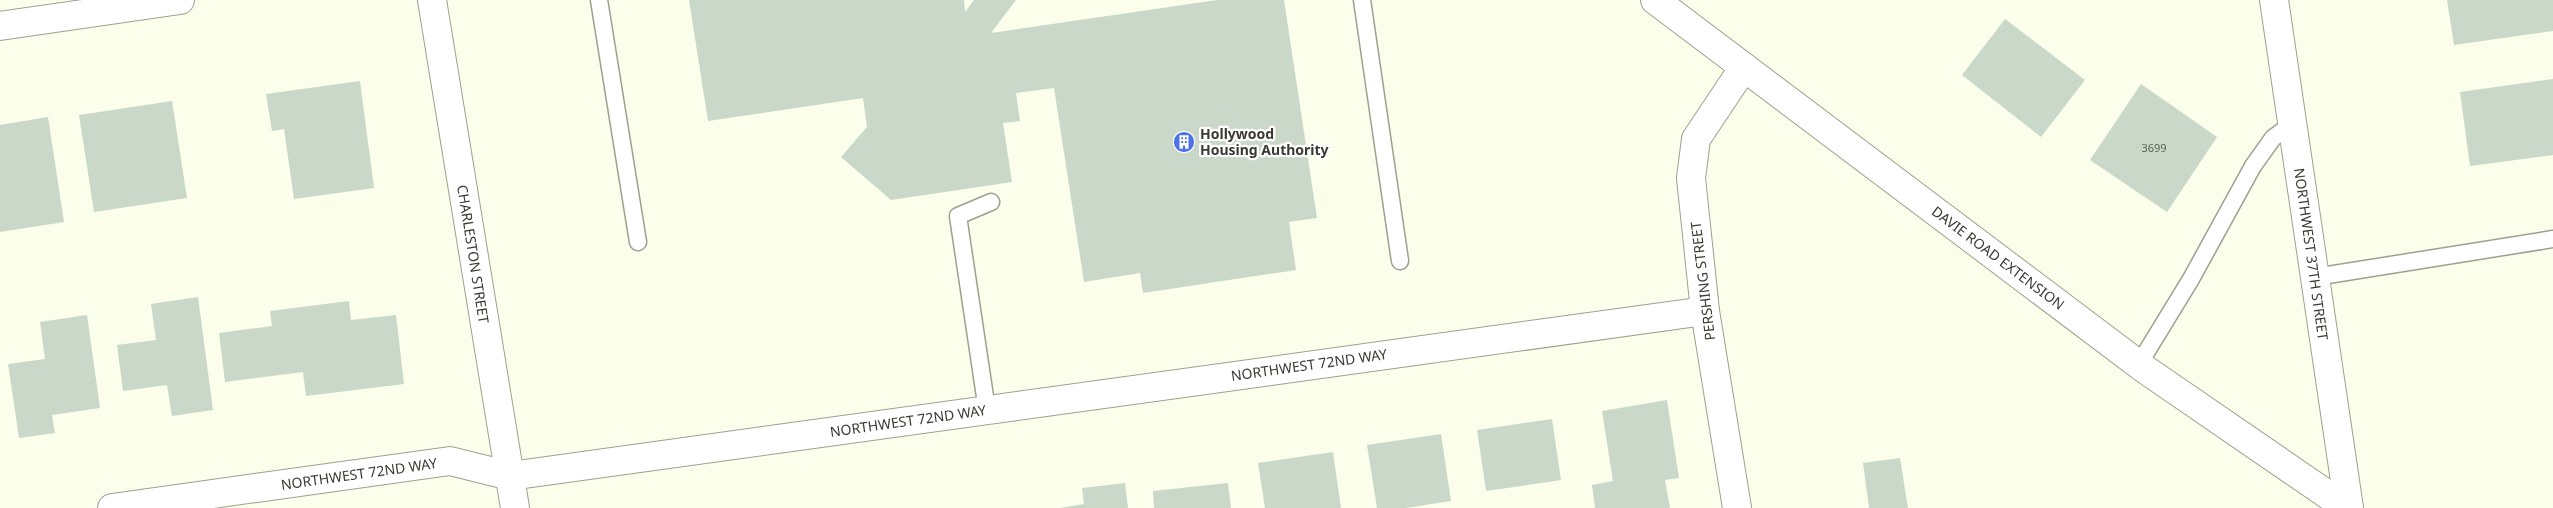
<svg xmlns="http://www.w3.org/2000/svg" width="2553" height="508" font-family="'Noto Sans',sans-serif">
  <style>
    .building { fill: #c9d8c9 }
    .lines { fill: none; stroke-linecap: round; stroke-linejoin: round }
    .service-casing { stroke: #9ea08f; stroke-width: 19 }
    .minor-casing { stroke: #9ea08f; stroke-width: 30 }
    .secondary-casing { stroke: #9ea08f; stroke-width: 30 }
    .service { stroke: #fff; stroke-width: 16 }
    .minor { stroke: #fff; stroke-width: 28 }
    .secondary { stroke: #fff; stroke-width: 28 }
    .labels { text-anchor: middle; stroke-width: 4.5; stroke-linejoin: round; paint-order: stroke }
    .number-label { font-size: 11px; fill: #5d6258 }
    .poi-label { font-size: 14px; font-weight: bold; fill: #393a33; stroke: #fff; text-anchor: start }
    .street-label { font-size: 14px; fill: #393a33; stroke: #fff }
  </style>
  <rect width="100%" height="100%" fill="#fbfeea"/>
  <!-- building -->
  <g class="building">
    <path d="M 689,0 L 964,0 L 965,12 L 974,0 L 1016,0 L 991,33 L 1217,0 L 1284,0 L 1317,218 L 1289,222 L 1296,270 L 1143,293 L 1140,273 L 1084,282 L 1054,88 L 1016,93 L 1020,121 L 1003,123 L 1012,182 L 891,200 L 841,157 L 867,127 L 863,98 L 708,121 Z"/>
    <path d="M 2447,0 L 2553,0 L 2553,31 L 2454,45 Z"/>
    <path d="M 2005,19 L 2085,80 L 2041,137 L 1962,75 Z"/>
    <path d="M 2553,79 L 2553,155 L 2470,166 L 2460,92 Z"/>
    <path d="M 360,81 L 374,188 L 294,199 L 284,129 L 272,131 L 266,94 Z"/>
    <path d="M 2141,84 L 2217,137 L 2167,212 L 2090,160 Z"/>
    <path d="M 172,101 L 187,198 L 94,212 L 79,115 Z"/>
    <path d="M 48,117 L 64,222 L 0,232 L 0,125 Z"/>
    <path d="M 198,297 L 213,410 L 172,416 L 167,385 L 123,391 L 117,345 L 156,340 L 151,304 Z"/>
    <path d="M 349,301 L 351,320 L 396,315 L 404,384 L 306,396 L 303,372 L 225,382 L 219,333 L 272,326 L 270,311 Z"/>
    <path d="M 87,315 L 100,408 L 52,415 L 55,433 L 19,438 L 8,364 L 45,359 L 40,322 Z"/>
    <path d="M 1667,400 L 1679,478 L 1665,480 L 1670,508 L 1595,508 L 1592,485 L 1613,481 L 1602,411 Z"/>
    <path d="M 1552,419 L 1561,480 L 1486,491 L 1477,430 Z"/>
    <path d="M 1441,434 L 1451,501 L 1406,508 L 1377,508 L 1367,445 Z"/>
    <path d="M 1333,452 L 1341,508 L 1265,508 L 1258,463 Z"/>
    <path d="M 1900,458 L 1908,508 L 1869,508 L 1863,463 Z"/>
    <path d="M 1125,483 L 1128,508 L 1060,508 L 1084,504 L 1082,488 Z"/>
    <path d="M 1228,483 L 1231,508 L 1154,508 L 1153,491 Z"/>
  </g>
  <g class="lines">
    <!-- service casing -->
    <g class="service-casing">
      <g id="service">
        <path d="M 599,0 L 638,242"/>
        <path d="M 1362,0 L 1400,261"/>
        <path d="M 2315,277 L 2553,239"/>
        <path d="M 2139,364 L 2191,279 L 2253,166 L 2273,138 L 2292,124"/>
        <path d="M 987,410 L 958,216 L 991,202"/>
      </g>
    </g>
    <!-- minor casing -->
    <g class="minor-casing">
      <g id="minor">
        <path d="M 432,0 L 515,508"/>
        <path d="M 2274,0 L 2349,508"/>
        <path d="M 0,26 L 180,0"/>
        <path d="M 112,508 L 450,461 L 510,476 L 1705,311"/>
        <path d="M 1737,508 L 1705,311 L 1691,178 L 1696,139 L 1744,67"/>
      </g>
    </g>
    <!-- secondary casing -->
    <g class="secondary-casing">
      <path id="secondary" d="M 1655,0 L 2146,370 L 2347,508"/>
    </g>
    <!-- service -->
    <use href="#service" class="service"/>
    <!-- minor -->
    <use href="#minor" class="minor"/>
    <!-- secondary -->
    <use href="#secondary" class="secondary"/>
  </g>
  <!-- icons -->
  <defs>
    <g id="building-disc" transform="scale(1.125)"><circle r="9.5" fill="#4e73e7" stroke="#fff"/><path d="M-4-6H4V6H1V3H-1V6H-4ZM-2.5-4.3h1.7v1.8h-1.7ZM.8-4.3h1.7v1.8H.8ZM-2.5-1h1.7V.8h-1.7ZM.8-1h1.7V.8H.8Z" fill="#fff"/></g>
  </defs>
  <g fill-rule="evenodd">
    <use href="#building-disc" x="1184" y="142"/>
  </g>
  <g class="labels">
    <!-- number labels -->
    <g class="number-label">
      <text x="2154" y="152">3699</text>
    </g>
    <!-- poi labels -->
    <g class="poi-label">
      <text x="1200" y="139">Hollywood<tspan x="1200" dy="16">Housing Authority</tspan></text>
    </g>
    <!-- street labels -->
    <g class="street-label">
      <text transform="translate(473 254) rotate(81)" y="5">CHARLESTON STREET</text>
      <text transform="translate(2311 254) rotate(82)" y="5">NORTHWEST 37TH STREET</text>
      <text transform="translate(1998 258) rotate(37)" y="5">DAVIE ROAD EXTENSION</text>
      <text transform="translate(1703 281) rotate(-97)" y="5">PERSHING STREET</text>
      <text transform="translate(1309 365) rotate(-8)" y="5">NORTHWEST 72ND WAY</text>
      <text transform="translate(908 421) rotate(-8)" y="5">NORTHWEST 72ND WAY</text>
      <text transform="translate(359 474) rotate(-8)" y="5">NORTHWEST 72ND WAY</text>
    </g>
  </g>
</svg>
